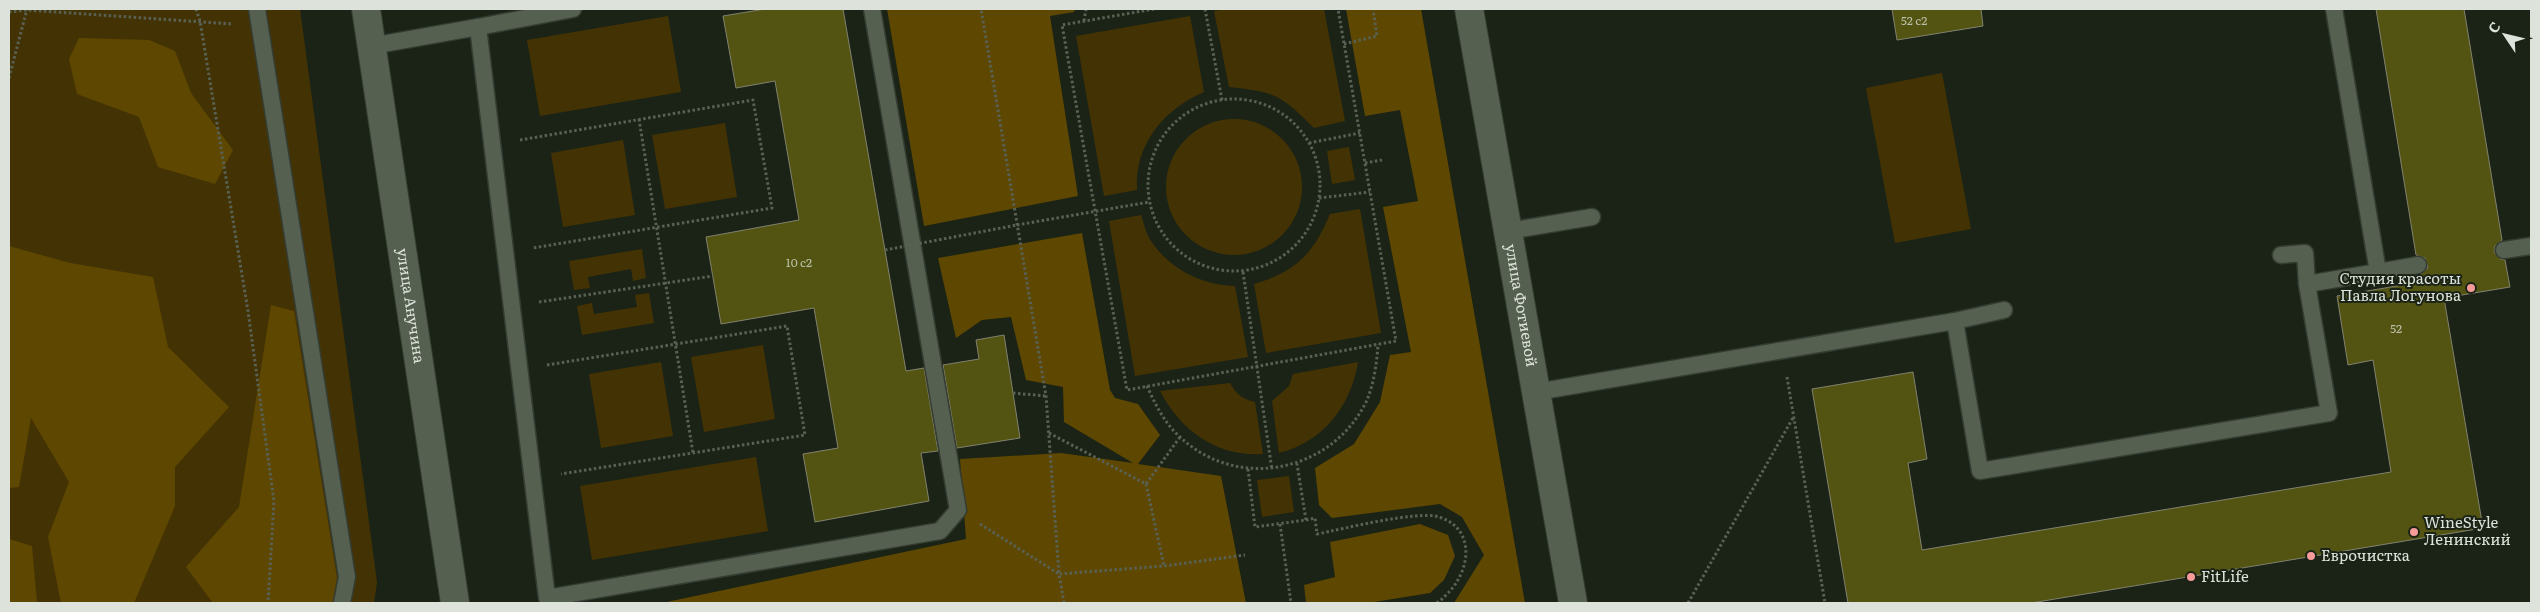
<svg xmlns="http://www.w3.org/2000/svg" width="2540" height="612" font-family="Literata,serif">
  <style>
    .green { fill: #433304 }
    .forest { fill: #5e4700 }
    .building { fill: #535411; stroke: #81826f }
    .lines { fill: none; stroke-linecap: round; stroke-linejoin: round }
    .service-casing { stroke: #353c32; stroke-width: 19 }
    .minor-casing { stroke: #353c32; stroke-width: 30 }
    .path { stroke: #596155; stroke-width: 3; stroke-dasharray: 2.5 2.5; stroke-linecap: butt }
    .service { stroke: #566050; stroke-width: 16 }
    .minor { stroke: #566050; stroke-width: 28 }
    .path-bridge { stroke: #596155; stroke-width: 3; stroke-dasharray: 2.5 2.5; stroke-linecap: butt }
    .poi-dot { fill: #f59b99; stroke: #1b2316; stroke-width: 2 }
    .labels { text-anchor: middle; stroke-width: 4; stroke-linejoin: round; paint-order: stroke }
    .number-label { font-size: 12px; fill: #babfa8 }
    .poi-label { font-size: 15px; fill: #dde3da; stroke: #1b2316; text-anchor: start }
    .street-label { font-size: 15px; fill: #dde3da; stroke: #1b2316 }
  </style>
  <rect width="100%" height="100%" fill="#1b2316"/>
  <!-- green -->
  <g class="green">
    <path d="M 9,9 L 300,9 L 377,582 L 374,603 L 9,603 Z"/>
    <path d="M 1228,9 L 1324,9 L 1345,121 L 1314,128 C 1281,95 1276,92 1229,87 L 1214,11 Z"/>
    <path d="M 668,16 L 681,92 L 540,116 L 527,40 Z"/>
    <path d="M 1190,16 L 1204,92 C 1164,109 1134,145 1137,190 L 1104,196 L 1076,36 Z"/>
    <path d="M 1942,73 L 1971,229 L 1895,243 L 1866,88 Z"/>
    <circle cx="1234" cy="187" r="68"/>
    <path d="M 725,123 L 737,197 L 665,209 L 652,135 Z"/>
    <path d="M 623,140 L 635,215 L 563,227 L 551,153 Z"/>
    <path d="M 1349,147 L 1355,180 L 1332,184 L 1327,151 Z"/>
    <path d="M 1360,209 L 1381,333 L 1266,353 L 1254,284 C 1297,271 1313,254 1330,214 Z"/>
    <path d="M 1141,215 C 1144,223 1146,234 1151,241 C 1170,269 1201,285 1235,286 L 1248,357 L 1135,376 L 1109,221 Z"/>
    <path d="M 642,249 L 646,278 L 633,281 L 631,269 L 588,277 L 590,288 L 574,290 L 569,261 Z"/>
    <path d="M 649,293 L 654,323 L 582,335 L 577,306 L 592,303 L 594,314 L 637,307 L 635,295 Z"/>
    <path d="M 763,345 L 775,419 L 704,432 L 691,357 Z"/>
    <path d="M 661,362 L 673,436 L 601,448 L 589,374 Z"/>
    <path d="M 1358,362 C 1351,406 1323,442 1279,453 L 1272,401 L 1289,386 L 1293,374 Z"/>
    <path d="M 1230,383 C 1236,394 1242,399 1255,402 L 1263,454 C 1217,457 1181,431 1160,391 Z"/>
    <path d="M 756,457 L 768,531 L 592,560 L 580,486 Z"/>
    <path d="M 1289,476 L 1294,512 L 1262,517 L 1257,480 Z"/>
  </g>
  <!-- forest -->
  <g class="forest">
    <path d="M 887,9 L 1075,9 L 1074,12 L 1050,16 L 1078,196 L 924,226 Z"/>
    <path d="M 1346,9 L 1421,9 L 1525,603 L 1454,603 L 1484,555 L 1462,517 L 1440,504 L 1332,518 L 1319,505 L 1315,468 L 1354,444 L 1380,402 L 1390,355 L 1411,352 L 1383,207 L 1418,201 L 1400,110 L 1365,116 Z"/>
    <path d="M 79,38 L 149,40 L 175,51 L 191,93 L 233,150 L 215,184 L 158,167 L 139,117 L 77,94 L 69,59 Z"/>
    <path d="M 1082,233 L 1110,390 L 1115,398 L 1138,404 L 1160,435 L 1138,464 L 1221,476 L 1246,603 L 662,603 L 966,539 L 960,459 L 1061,453 L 1133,463 L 1064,422 L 1063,387 L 1026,380 L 1011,317 L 982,320 L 956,338 L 938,258 Z"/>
    <path d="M 9,246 L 70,263 L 153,277 L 168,347 L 229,407 L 175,467 L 175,506 L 134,603 L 61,603 L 48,537 L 69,482 L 31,418 L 19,487 L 9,488 Z"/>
    <path d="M 271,305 L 294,311 L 337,578 L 333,603 L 213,603 L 186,567 L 239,507 Z"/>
    <path d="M 1420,524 L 1448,535 L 1455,556 L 1444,580 L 1430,593 L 1368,603 L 1306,603 L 1304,585 L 1335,577 L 1330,542 Z"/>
    <path d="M 9,539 L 32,546 L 37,603 L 9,603 Z"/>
  </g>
  <!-- building -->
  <g class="building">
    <path d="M 765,9 L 843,9 L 906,371 L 924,368 L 938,451 L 921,453 L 929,501 L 815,522 L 803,454 L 838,448 L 814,308 L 721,324 L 706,237 L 799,220 L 775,81 L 736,88 L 723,16 Z"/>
    <path d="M 1892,9 L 1981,9 L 1983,26 L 1897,40 Z"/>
    <path d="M 2376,9 L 2464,9 L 2502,240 L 2495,246 L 2494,252 L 2500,259 L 2505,260 L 2510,287 L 2444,298 L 2483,528 L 2031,603 L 1848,603 L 1812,389 L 1913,372 L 1927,459 L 1908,463 L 1922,550 L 2391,472 L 2373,360 L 2348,365 L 2337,296 L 2421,282 L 2420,275 L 2428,268 L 2425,258 L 2416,255 Z"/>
    <path d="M 1004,335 L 1020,438 L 957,448 L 943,365 L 979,359 L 976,340 Z"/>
  </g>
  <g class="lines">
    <!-- service casing -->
    <g class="service-casing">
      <g id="service">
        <path d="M 257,9 L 347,577 L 342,603"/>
        <path d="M 478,27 L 573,9"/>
        <path d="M 371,46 L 478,27 L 547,598 L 940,531 L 958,510 L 872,9"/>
        <path d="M 1508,231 L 1592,217"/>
        <path d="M 2504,250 L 2531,246"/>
        <path d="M 2281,255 L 2305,253 L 2307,284"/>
        <path d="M 2378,272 L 2418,265"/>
        <path d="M 1955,321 L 2004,310"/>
        <path d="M 1536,392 L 1955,321 L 1980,471 L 2329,413 L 2307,284 L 2378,272 L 2334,9"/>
      </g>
    </g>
    <!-- minor casing -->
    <g class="minor-casing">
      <g id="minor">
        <path id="s1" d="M 366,9 L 455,603"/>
        <path id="s2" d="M 1469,9 L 1573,603"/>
      </g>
    </g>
    <!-- path -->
    <g class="path">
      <path d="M 196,9 L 200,21 L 248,311 L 274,501 L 268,603"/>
      <path d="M 1154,9 L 1062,25 L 1127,390 L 1396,341 L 1338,9"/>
      <path d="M 1205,9 L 1222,100"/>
      <path d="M 9,12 L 27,10 L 232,24"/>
      <path d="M 1084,21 L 1086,9"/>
      <path d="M 1344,44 L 1377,36 L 1373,9"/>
      <path d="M 9,78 L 27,9"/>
      <circle cx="1234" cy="185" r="86"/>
      <path d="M 639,119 L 693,453"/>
      <path d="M 520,140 L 753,100 L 772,208 L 533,248"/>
      <path d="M 1309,143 L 1360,133"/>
      <path d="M 1365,163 L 1382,160"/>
      <path d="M 1319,198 L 1370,192"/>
      <path d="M 1017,225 L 1149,202"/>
      <path d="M 1243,272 L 1272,470"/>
      <path d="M 539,302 L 713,276"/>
      <path d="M 547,365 L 787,326 L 805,435 L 561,474"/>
      <path d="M 1787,377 L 1825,603"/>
      <path d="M 1147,386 C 1155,404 1165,424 1180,437 C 1238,492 1333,472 1367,400 C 1374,383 1377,362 1378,344"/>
      <path d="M 1013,393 L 1046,396"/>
      <path d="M 1049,433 L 1146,484 L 1180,437"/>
      <path d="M 1248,469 L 1255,527 L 1306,520 L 1297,464"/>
      <path d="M 1146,484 L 1164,566"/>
      <path d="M 1306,520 L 1315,518 L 1317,534 C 1343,529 1418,510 1439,517 C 1477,529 1470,572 1447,594 C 1443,598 1440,602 1435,603"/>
      <path d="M 980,524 L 1059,574 L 1046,396 L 981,9"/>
      <path d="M 1280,524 L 1291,603"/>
      <path d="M 1064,603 L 1059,574 L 1164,566 L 1245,555"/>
      <path d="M 1688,603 L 1794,416"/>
    </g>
    <!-- service -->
    <use href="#service" class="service"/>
    <!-- minor -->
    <use href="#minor" class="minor"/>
    <!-- path-bridge -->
    <path class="path-bridge" d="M 885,250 L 1017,225"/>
  </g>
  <!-- markers -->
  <g class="poi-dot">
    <circle cx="2471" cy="288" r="5"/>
    <circle cx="2414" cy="532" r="5"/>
    <circle cx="2311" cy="556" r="5"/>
    <circle cx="2191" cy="577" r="5"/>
  </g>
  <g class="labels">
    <!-- number labels -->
    <g class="number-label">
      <text x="1914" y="25">52 с2</text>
      <text x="799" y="267">10 с2</text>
      <text x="2396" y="333">52</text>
    </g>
    <!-- poi labels -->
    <g class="poi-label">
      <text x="2461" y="284" text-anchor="end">Студия красоты<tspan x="2461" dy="17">Павла Логунова</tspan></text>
      <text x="2424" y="528">WineStyle<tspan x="2424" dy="17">Ленинский</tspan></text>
      <text x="2321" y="561">Еврочистка</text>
      <text x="2201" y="582">FitLife</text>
    </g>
    <!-- street labels -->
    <g class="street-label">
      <text dy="5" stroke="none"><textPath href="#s1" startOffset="300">улица Анучина</textPath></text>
      <text dy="5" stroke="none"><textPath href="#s2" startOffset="301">улица Фотиевой</textPath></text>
    </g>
  </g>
  <!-- border -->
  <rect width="2540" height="612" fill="none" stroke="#dde3da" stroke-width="20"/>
  <!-- north arrow -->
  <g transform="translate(2505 35) rotate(305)" stroke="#1b2316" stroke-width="4" paint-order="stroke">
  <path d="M0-4L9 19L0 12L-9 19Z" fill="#dde3da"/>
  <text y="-8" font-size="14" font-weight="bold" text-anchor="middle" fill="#dde3da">С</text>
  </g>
</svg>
